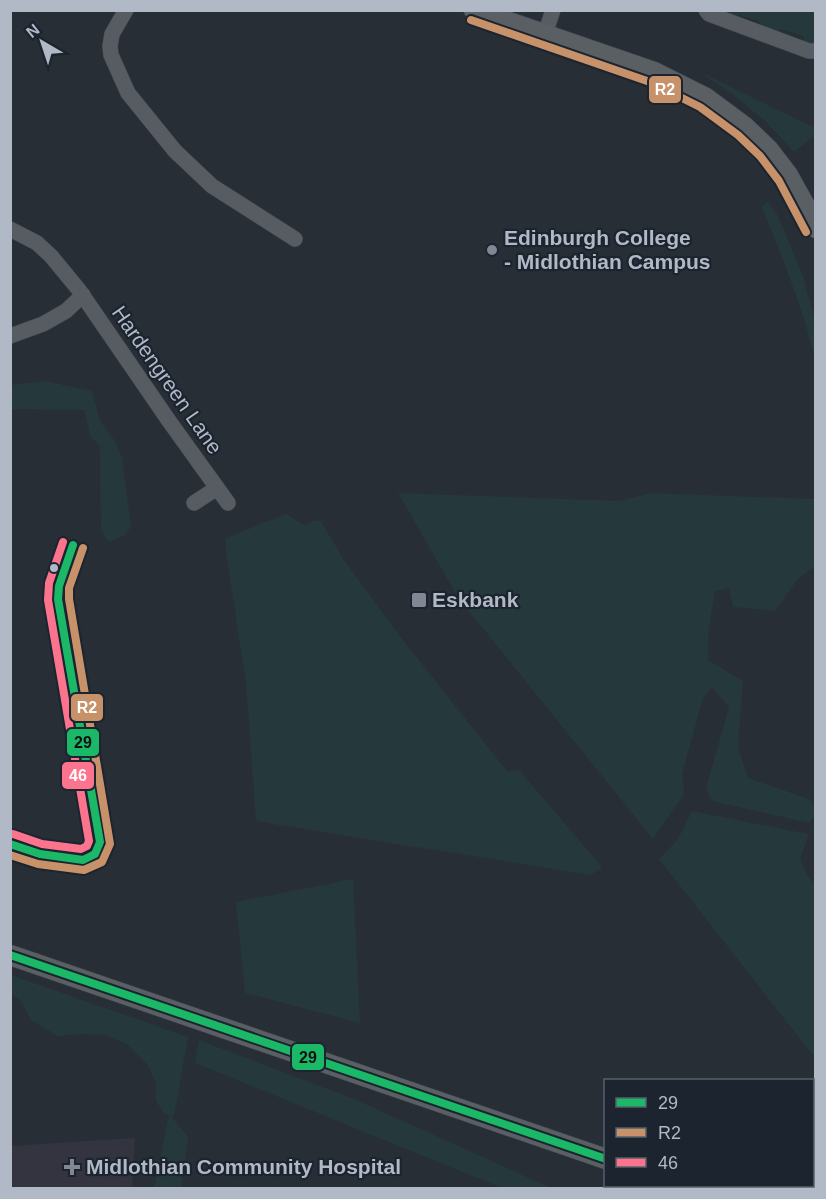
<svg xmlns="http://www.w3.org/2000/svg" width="826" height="1199" font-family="Arial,sans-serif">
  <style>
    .medical { fill: #343440 }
    .green { fill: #25383b }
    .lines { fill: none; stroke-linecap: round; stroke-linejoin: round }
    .minor-casing { stroke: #464a50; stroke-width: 16 }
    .major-casing { stroke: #454a52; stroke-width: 21 }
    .minor { stroke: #575c63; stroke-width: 15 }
    .major { stroke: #5a5f64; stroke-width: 20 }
    .bus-1-casing { stroke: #1b242f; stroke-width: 12 }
    .bus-2-casing { stroke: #1b242f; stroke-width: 12 }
    .bus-3-casing { stroke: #1b242f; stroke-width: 12 }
    .bus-1 { stroke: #1ab867; stroke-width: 8 }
    .bus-2 { stroke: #c7916a; stroke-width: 8 }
    .bus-3 { stroke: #fc738d; stroke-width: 8 }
    .poi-dot { fill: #818893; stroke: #1b242f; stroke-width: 2 }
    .bus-dot { fill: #b1b9c6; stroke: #1b242f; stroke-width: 2 }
    .labels { text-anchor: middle; stroke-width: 4.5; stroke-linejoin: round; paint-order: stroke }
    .poi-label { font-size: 21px; font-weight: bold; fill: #b1b9c6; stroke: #1b242f; text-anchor: start }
    .street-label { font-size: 21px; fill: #b1b9c6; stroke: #1b242f }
    .line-badge { stroke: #1b242f; stroke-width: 2 }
    .badge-label { font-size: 16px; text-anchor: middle; font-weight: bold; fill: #fff }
    .pale-badge-label { font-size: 16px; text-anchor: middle; font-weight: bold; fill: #111 }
  </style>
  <rect width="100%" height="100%" fill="#282e35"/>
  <!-- medical -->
  <path class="medical" d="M 135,1138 L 132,1188 L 11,1188 L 11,1146 Z"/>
  <!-- green -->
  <g class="green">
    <path d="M 714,11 L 815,11 L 815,43 L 812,44 L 804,41 L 803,36 L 781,29 L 776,32 L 763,28 L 759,21 L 739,15 L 734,18 Z"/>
    <path d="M 696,70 L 815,128 L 815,135 L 794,152 L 765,121 L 731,93 Z"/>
    <path d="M 767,202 L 777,214 L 803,276 L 815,322 L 815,358 C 802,307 782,256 762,207 Z"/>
    <path d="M 45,381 L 92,391 L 100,421 L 115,441 L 122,458 L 131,527 L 125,535 L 109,542 L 101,531 L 100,446 L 90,436 L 85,410 L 11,409 L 11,385 Z"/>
    <path d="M 398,493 L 619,501 L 651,493 L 815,499 L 815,566 L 798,579 L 775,611 L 733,607 L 729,588 L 715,591 L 709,627 L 708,660 L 743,681 L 738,748 L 748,778 L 809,799 L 815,808 L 816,814 L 809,823 L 712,801 L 706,788 L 729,707 L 712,687 L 703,698 L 682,774 L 684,794 L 653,839 L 459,599 Z"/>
    <path d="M 286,514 L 306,526 L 313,521 L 321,521 L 344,560 L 399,635 L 507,771 L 519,770 L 602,867 L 591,875 L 272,824 L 256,820 L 246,683 L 226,552 L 226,538 Z"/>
    <path d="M 692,811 L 809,834 L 800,859 L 808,876 L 815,884 L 815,1058 L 659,859 L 678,839 Z"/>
    <path d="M 353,879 L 360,1023 L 245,993 L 236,902 Z"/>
    <path d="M 11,975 L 188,1037 L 174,1116 L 170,1115 L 188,1137 L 181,1188 L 154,1188 L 169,1115 L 164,1113 L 156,1101 L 156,1084 L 148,1065 L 128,1045 L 106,1035 L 81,1034 L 58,1036 L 31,1020 L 21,1001 L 11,993 Z"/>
    <path d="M 199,1040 L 354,1099 L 547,1186 L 556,1188 L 502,1188 L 195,1063 Z"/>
  </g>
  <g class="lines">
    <!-- minor casing -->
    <g class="minor-casing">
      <g id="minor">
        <path d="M 126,10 L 112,34 L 110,46 L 111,55 L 128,93 L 175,151 L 212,186 L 295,239"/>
        <path d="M 706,10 L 709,14 L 809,51 L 816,51"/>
        <path d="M 545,34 L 553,10"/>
        <path d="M 10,229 L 37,243 L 51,256 L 79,290 L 169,421 L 228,503"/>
        <path d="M 10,336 L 43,324 L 66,311 L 83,295"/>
        <path d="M 194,503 L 217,488"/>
      </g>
    </g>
    <!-- major casing -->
    <g class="major-casing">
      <g id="major">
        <path d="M 474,10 L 654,72 L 706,98 L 745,127 L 768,149 L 788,175 L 808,211 L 816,228"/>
        <path d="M 10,955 L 606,1159"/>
        <path d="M 682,1186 L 690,1188"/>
      </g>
    </g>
    <!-- minor -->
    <use href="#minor" class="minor"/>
    <!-- major -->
    <use href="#major" class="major"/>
    <!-- bus-1 casing -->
    <g class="bus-1-casing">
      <g id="bus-1">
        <path d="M 10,844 L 40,854 L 83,860 L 95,854 L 100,842 L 58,599 L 59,586 L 73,545"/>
        <path d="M 10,955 L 606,1159"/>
      </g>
    </g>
    <!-- bus-2 casing -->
    <g class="bus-2-casing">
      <g id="bus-2">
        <path d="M 471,20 L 650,82 L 700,107 L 738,135 L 760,156 L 779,181 L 806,232"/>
        <path d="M 10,855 L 38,864 L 84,870 L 102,862 L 110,844 L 69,599 L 69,588 L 83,548"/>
      </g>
    </g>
    <!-- bus-3 casing -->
    <g class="bus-3-casing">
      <path id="bus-3" d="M 13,834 L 42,844 L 81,849 L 87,846 L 89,841 L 48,600 L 49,583 L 63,542"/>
    </g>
    <!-- bus-1 -->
    <use href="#bus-1" class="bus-1"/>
    <!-- bus-2 -->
    <use href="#bus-2" class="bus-2"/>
    <!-- bus-3 -->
    <use href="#bus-3" class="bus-3"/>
  </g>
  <!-- markers -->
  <g class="poi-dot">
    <circle cx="492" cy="250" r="6"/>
    <rect x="411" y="592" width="16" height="16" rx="3"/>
    <path d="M69 1158h6v6h6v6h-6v6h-6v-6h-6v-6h6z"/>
  </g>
  <circle class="bus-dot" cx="54" cy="568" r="5"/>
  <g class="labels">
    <!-- poi labels -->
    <g class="poi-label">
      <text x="504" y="245">Edinburgh College<tspan x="504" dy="24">- Midlothian Campus</tspan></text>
      <text x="432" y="607">Eskbank</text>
      <text x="86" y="1174">Midlothian Community Hospital</text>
    </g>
    <!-- street labels -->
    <g class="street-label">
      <text transform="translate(167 380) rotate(55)" y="7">Hardengreen Lane</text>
    </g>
  </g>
  <g class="line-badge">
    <rect x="648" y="75" width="34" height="29" rx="6" fill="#c7916a"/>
    <rect x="70" y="693" width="34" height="29" rx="6" fill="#c7916a"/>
    <rect x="66" y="728" width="34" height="29" rx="6" fill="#1ab867"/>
    <rect x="61" y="761" width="34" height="29" rx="6" fill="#fc738d"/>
    <rect x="291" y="1043" width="34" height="28" rx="6" fill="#1ab867"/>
  </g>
  <g class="badge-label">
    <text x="665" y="95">R2</text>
    <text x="87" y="713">R2</text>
    <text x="78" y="781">46</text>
  </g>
  <g class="pale-badge-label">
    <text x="83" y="748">29</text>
    <text x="308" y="1063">29</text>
  </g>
  <!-- border -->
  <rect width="826" height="1199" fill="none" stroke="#b1b9c6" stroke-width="24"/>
  <!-- legend -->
  <rect x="604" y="1079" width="210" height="108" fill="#1b242f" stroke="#57606b" stroke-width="1.5"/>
  <rect x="616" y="1098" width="30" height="9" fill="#1ab867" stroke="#57606b" stroke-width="1.5"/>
  <text x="658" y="1109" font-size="18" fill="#b1b9c6">29</text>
  <rect x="616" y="1128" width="30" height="9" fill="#c7916a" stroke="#57606b" stroke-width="1.5"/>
  <text x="658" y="1139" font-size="18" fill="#b1b9c6">R2</text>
  <rect x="616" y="1158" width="30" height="9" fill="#fc738d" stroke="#57606b" stroke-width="1.5"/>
  <text x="658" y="1169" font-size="18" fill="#b1b9c6">46</text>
  <!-- north arrow -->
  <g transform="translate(42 42) rotate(321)" stroke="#1b242f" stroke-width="4.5" paint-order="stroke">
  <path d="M0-4.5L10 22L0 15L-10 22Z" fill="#b1b9c6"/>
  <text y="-9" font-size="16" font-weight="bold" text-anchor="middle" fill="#b1b9c6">N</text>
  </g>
</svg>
